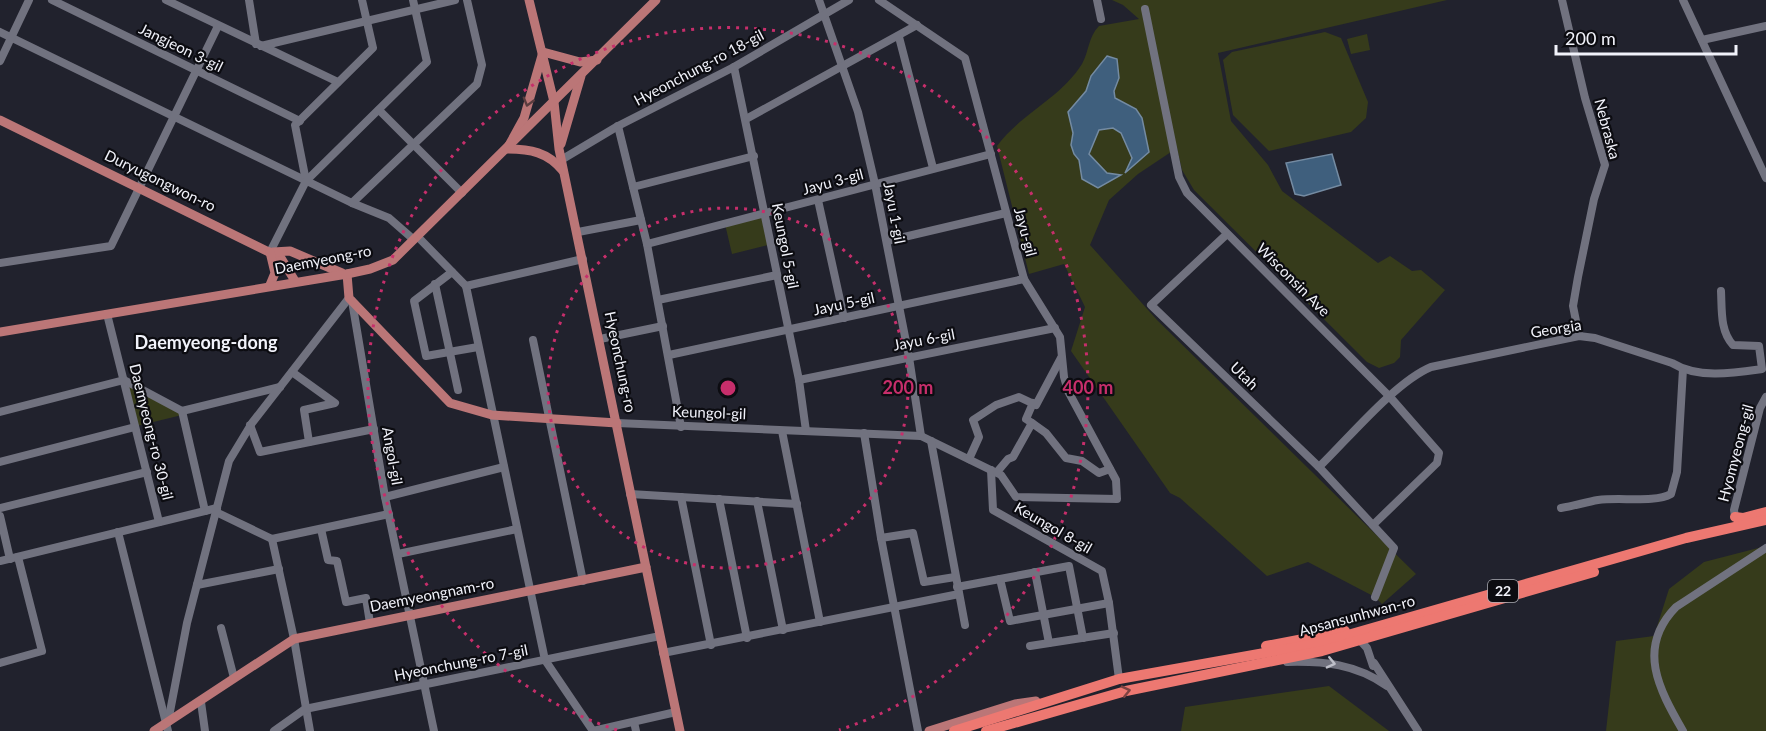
<svg xmlns="http://www.w3.org/2000/svg" width="1766" height="731" font-family="Lato,sans-serif">
  <style>
    .green { fill: #363b1b }
    .water { fill: #3f5f7d; stroke: #748ba2; stroke-width: 1.5 }
    .lines { fill: none; stroke-linecap: round; stroke-linejoin: round }
    .minor { stroke: #71727f; stroke-width: 8 }
    .major { stroke: #bb7677; stroke-width: 9 }
    .highway { stroke: #ed7871; stroke-width: 10 }
    .oneway { stroke: #5b3c3f }
    .oneway2 { stroke: #bebfc9 }
    .oneway3 { stroke: #7c4241 }
    .ring { fill: none; stroke: #c72e6b; stroke-width: 3; stroke-dasharray: 3 6 }
    .labels { text-anchor: middle; stroke-width: 4.5; stroke-linejoin: round; paint-order: stroke }
    .shield { fill: #0c0c11; stroke: #acadb4; stroke-width: 1.5 }
    .shield-label { font-size: 14px; font-weight: bold; fill: #f1f2fa }
    .street-label { font-size: 15px; fill: #f1f2fa; stroke: #0c0c11 }
    .quarter-label { font-size: 18px; font-weight: bold; fill: #f1f2fa; stroke: #0c0c11 }
    .centre { fill: #c72e6b; stroke: #0c0c11; stroke-width: 3 }
    .ring-label { font-size: 18px; text-anchor: middle; font-weight: bold; fill: #c72e6b; stroke: #0c0c11; stroke-width: 4.5; stroke-linejoin: round; paint-order: stroke }
  </style>
  <rect width="100%" height="100%" fill="#21222d"/>
  <!-- green -->
  <g class="green">
    <path d="M 1112,0 L 1447,0 L 1218,53 L 1231,121 L 1268,165 L 1282,191 L 1378,263 L 1390,256 L 1412,271 L 1421,270 L 1445,290 L 1401,340 L 1400,357 L 1394,363 L 1379,368 L 1367,362 L 1194,190 L 1182,170 L 1177,148 L 1138,174 L 1109,200 L 1090,245 L 1157,320 L 1416,574 L 1382,604 L 1375,597 L 1308,562 L 1267,576 L 1180,498 L 1170,493 L 1071,351 L 1085,307 L 1064,264 L 1029,274 L 997,146 C 1020,114 1060,99 1082,64 C 1089,52 1088,37 1099,26 L 1139,19 L 1123,5 Z"/>
    <path d="M 1325,32 L 1341,38 L 1368,102 L 1366,118 L 1351,132 L 1269,151 L 1233,115 L 1223,60 L 1232,52 Z"/>
    <path d="M 1367,34 L 1370,50 L 1351,54 L 1347,39 Z"/>
    <path d="M 765,214 L 768,245 L 732,254 L 725,224 Z"/>
    <path d="M 125,382 L 181,412 L 182,415 L 137,426 Z"/>
    <path d="M 1766,546 L 1766,731 L 1606,731 L 1616,641 L 1654,636 L 1669,589 L 1704,562 Z"/>
    <path d="M 1329,686 L 1389,731 L 1181,731 L 1185,707 Z"/>
  </g>
  <!-- water -->
  <g class="water">
    <path d="M 1107,56 L 1117,59 L 1119,78 L 1114,91 L 1115,98 L 1136,109 L 1142,118 L 1149,152 L 1125,173 L 1132,158 L 1121,133 L 1113,128 L 1099,130 L 1089,154 L 1107,173 L 1121,175 L 1098,188 L 1082,179 L 1079,160 L 1074,154 L 1071,145 L 1073,133 L 1068,112 L 1086,91 L 1091,76 Z"/>
    <path d="M 1332,154 L 1341,185 L 1304,196 L 1295,194 L 1286,163 Z"/>
  </g>
  <g class="lines">
    <!-- minor -->
    <g class="minor">
      <path d="M 52,0 L 300,121"/>
      <path d="M 166,0 L 338,82"/>
      <path d="M 249,0 L 256,44"/>
      <path d="M 819,0 L 858,112 L 875,184 L 909,357 L 921,436"/>
      <path d="M 1097,0 L 1101,19"/>
      <path d="M 1562,0 L 1585,98 L 1605,165 L 1594,199 L 1578,277 L 1573,306 L 1579,336"/>
      <path d="M 1683,0 L 1766,178"/>
      <path d="M 1145,9 L 1179,177 L 1187,193 L 1390,397 L 1439,453 L 1437,463 L 1373,525"/>
      <path d="M 0,32 L 352,203 L 389,218 L 413,239"/>
      <path d="M 899,37 L 933,168"/>
      <path d="M 1702,40 L 1766,26"/>
      <path d="M 261,46 L 455,0"/>
      <path d="M 0,61 L 29,0"/>
      <path d="M 734,67 L 799,380 L 806,431"/>
      <path d="M 379,110 L 462,193"/>
      <path d="M 746,119 L 917,25"/>
      <path d="M 618,126 L 647,244 L 681,427"/>
      <path d="M 561,160 L 618,126 L 734,67 L 849,0"/>
      <path d="M 306,181 L 295,125 L 373,48 L 362,0"/>
      <path d="M 633,187 L 754,156"/>
      <path d="M 818,200 L 844,318"/>
      <path d="M 352,203 L 477,84 L 482,65 L 467,0"/>
      <path d="M 578,232 L 641,220"/>
      <path d="M 1227,234 L 1151,305 L 1319,467 L 1394,548 L 1375,597"/>
      <path d="M 418,237 L 466,286 L 545,660 L 593,731"/>
      <path d="M 887,241 L 1006,213"/>
      <path d="M 647,244 L 991,154"/>
      <path d="M 270,252 L 306,181 L 427,62 L 413,0"/>
      <path d="M 0,263 L 111,246 L 218,26"/>
      <path d="M 452,272 L 414,301 L 426,356 L 478,347"/>
      <path d="M 435,284 L 458,390"/>
      <path d="M 466,286 L 583,259"/>
      <path d="M 658,300 L 777,275"/>
      <path d="M 352,301 L 385,497 L 434,731"/>
      <path d="M 107,314 L 159,522"/>
      <path d="M 600,339 L 663,326"/>
      <path d="M 533,340 L 583,581"/>
      <path d="M 669,355 L 1024,279"/>
      <path d="M 292,372 L 335,403 L 304,410 L 309,442"/>
      <path d="M 799,380 L 1055,328"/>
      <path d="M 182,411 L 280,387"/>
      <path d="M 0,412 L 124,380 L 182,411 L 205,511"/>
      <path d="M 617,423 L 921,436 L 1001,475 L 1016,497 L 1117,499 L 1116,480 L 1068,391 L 1064,377 L 1060,337 L 1024,279 L 965,58 L 879,0"/>
      <path d="M 1032,423 L 1026,419 L 1033,403"/>
      <path d="M 250,425 L 260,452 L 374,429"/>
      <path d="M 782,431 L 820,622"/>
      <path d="M 864,433 L 881,538 L 918,731"/>
      <path d="M 931,441 L 965,625"/>
      <path d="M 969,459 L 979,437 L 973,420 L 996,405 L 1019,397 L 1036,405 L 1061,358"/>
      <path d="M 0,462 L 135,427"/>
      <path d="M 1319,467 C 1348,439 1395,382 1431,367 L 1579,336 L 1595,338 L 1672,363 C 1698,379 1734,373 1762,369 L 1759,346 L 1733,345 C 1720,331 1722,310 1721,291"/>
      <path d="M 991,470 L 993,510 L 1102,571 L 1109,603 L 1119,679"/>
      <path d="M 997,472 L 1008,459 L 1013,457 L 1032,423 L 1046,433 L 1066,458 L 1082,461 L 1099,473 L 1110,469"/>
      <path d="M 630,494 L 797,504"/>
      <path d="M 385,497 L 504,467"/>
      <path d="M 681,497 L 711,645"/>
      <path d="M 719,499 L 747,638"/>
      <path d="M 757,501 L 783,630"/>
      <path d="M 0,508 L 147,472"/>
      <path d="M 1561,508 C 1574,506 1586,502 1598,500 C 1620,497 1655,503 1671,494 L 1677,472 L 1683,369"/>
      <path d="M 216,512 L 272,539 L 389,514"/>
      <path d="M 0,516 L 10,559"/>
      <path d="M 1735,517 L 1734,510 L 1760,408 L 1766,397"/>
      <path d="M 321,529 L 328,560 L 337,561 L 346,602 L 366,598 L 370,623"/>
      <path d="M 118,532 L 168,731"/>
      <path d="M 881,538 L 913,533 L 924,582 L 955,577"/>
      <path d="M 272,539 L 294,639 L 310,731"/>
      <path d="M 398,554 L 517,529"/>
      <path d="M 0,561 L 217,508"/>
      <path d="M 1035,572 L 1049,643"/>
      <path d="M 1000,579 L 1010,621 L 1109,603"/>
      <path d="M 197,585 L 279,569"/>
      <path d="M 957,587 L 1069,566 L 1083,638"/>
      <path d="M 221,628 L 234,678"/>
      <path d="M 1358,638 L 1367,648 L 1373,666"/>
      <path d="M 1030,646 L 1114,633"/>
      <path d="M 663,653 L 959,594"/>
      <path d="M 1287,662 C 1324,661 1356,664 1387,686"/>
      <path d="M 0,663 L 42,651 L 18,557"/>
      <path d="M 1374,663 L 1418,731"/>
      <path d="M 201,702 L 205,731"/>
      <path d="M 168,722 L 187,623 L 229,461 L 252,423 L 349,298"/>
      <path d="M 634,722 L 636,731"/>
      <path d="M 274,731 L 305,709 L 660,636"/>
      <path d="M 593,731 L 676,712"/>
      <path d="M 1683,731 C 1659,689 1636,648 1676,607 L 1766,548"/>
    </g>
    <!-- major -->
    <g class="major">
      <path d="M 529,0 L 554,102 L 559,149 L 680,731"/>
      <path d="M 0,120 L 281,258 L 295,281"/>
      <path d="M 561,144 L 581,76"/>
      <path d="M 563,171 C 548,152 530,149 507,149 L 524,118 L 543,52 L 580,62 L 597,60"/>
      <path d="M 273,252 L 290,251 L 342,273"/>
      <path d="M 347,274 L 349,298 L 450,403 L 492,415 L 617,423"/>
      <path d="M 270,285 L 275,273 L 270,252"/>
      <path d="M 0,332 L 347,274 L 370,269 L 393,260 L 656,0"/>
      <path d="M 154,731 L 294,639 L 646,567"/>
      <path d="M 929,731 L 1015,704 L 1036,701"/>
    </g>
    <!-- highway -->
    <g class="highway">
      <path d="M 1735,517 L 1743,518 L 1766,512"/>
      <path d="M 1266,646 L 1345,631"/>
      <path d="M 954,731 L 1119,679 L 1320,643 L 1686,538 L 1766,520"/>
      <path d="M 986,731 L 1126,691 L 1322,651 L 1594,572"/>
    </g>
  </g>
  <!-- one-way arrows -->
  <defs><path id="oneway-chevron" d="M-2-3.5L2.5 0L-2 3.5" fill="none" stroke-width="1.6" stroke-linecap="round" stroke-linejoin="round" transform="scale(1.5)"/></defs>
  <use class="oneway" href="#oneway-chevron" transform="translate(528 102) rotate(106)"/>
  <use class="oneway2" href="#oneway-chevron" transform="translate(1331 663) rotate(13)"/>
  <use class="oneway3" href="#oneway-chevron" transform="translate(1126 691) rotate(-13)"/>
  <!-- distance rings -->
  <g class="ring">
    <circle cx="728" cy="388" r="180"/>
    <path d="M617 730A360 360 0 1 1 839 730"/>
  </g>
  <g class="labels">
    <!-- shield labels -->
    <rect class="shield" x="1488" y="580" width="30" height="22" rx="4.5"/>
    <g class="shield-label">
      <text x="1503" y="596">22</text>
    </g>
    <!-- street labels -->
    <g class="street-label">
      <text transform="translate(181 48) rotate(26)" y="5">Jangjeon 3-gil</text>
      <text transform="translate(699 68) rotate(-28)" y="5">Hyeonchung-ro 18-gil</text>
      <text transform="translate(1607 129) rotate(75)" y="5">Nebraska</text>
      <text transform="translate(160 181) rotate(26)" y="5">Duryugongwon-ro</text>
      <text transform="translate(833 182) rotate(-15)" y="5">Jayu 3-gil</text>
      <text transform="translate(894 213) rotate(79)" y="5">Jayu 1-gil</text>
      <text transform="translate(1025 232) rotate(75)" y="5">Jayu-gil</text>
      <text transform="translate(785 246) rotate(79)" y="5">Keungol 5-gil</text>
      <text transform="translate(323 260) rotate(-11)" y="5">Daemyeong-ro</text>
      <text transform="translate(1293 280) rotate(45)" y="5">Wisconsin Ave</text>
      <text transform="translate(844 304) rotate(-12)" y="5">Jayu 5-gil</text>
      <text transform="translate(1556 329) rotate(-9)" y="5">Georgia</text>
      <text transform="translate(924 340) rotate(-11)" y="5">Jayu 6-gil</text>
      <text transform="translate(620 362) rotate(78)" y="5">Hyeonchung-ro</text>
      <text transform="translate(1244 376) rotate(44)" y="5">Utah</text>
      <text transform="translate(709 413) rotate(2)" y="5">Keungol-gil</text>
      <text transform="translate(151 432) rotate(76)" y="5">Daemyeong-ro 30-gil</text>
      <text transform="translate(1736 453) rotate(-75)" y="5">Hyomyeong-gil</text>
      <text transform="translate(392 456) rotate(80)" y="5">Angol-gil</text>
      <text transform="translate(1053 528) rotate(30)" y="5">Keungol 8-gil</text>
      <text transform="translate(432 595) rotate(-11)" y="5">Daemyeongnam-ro</text>
      <text transform="translate(1357 616) rotate(-15)" y="5">Apsansunhwan-ro</text>
      <text transform="translate(461 663) rotate(-11)" y="5">Hyeonchung-ro 7-gil</text>
    </g>
    <!-- quarter labels -->
    <g class="quarter-label">
      <text x="206" y="349">Daemyeong-dong</text>
    </g>
  </g>
  <circle cx="728" cy="388" r="9" class="centre"/>
  <g class="ring-label">
    <text x="908" y="394">200 m</text>
    <text x="1088" y="394">400 m</text>
  </g>
  <!-- scale -->
  <path d="M1556 45v9h180v-9" fill="none" stroke="#f1f2fa" stroke-width="3"/>
  <text x="1565" y="45" font-size="18" fill="#f1f2fa" stroke="#0c0c11" stroke-width="4.5" paint-order="stroke">200 m</text>
</svg>
